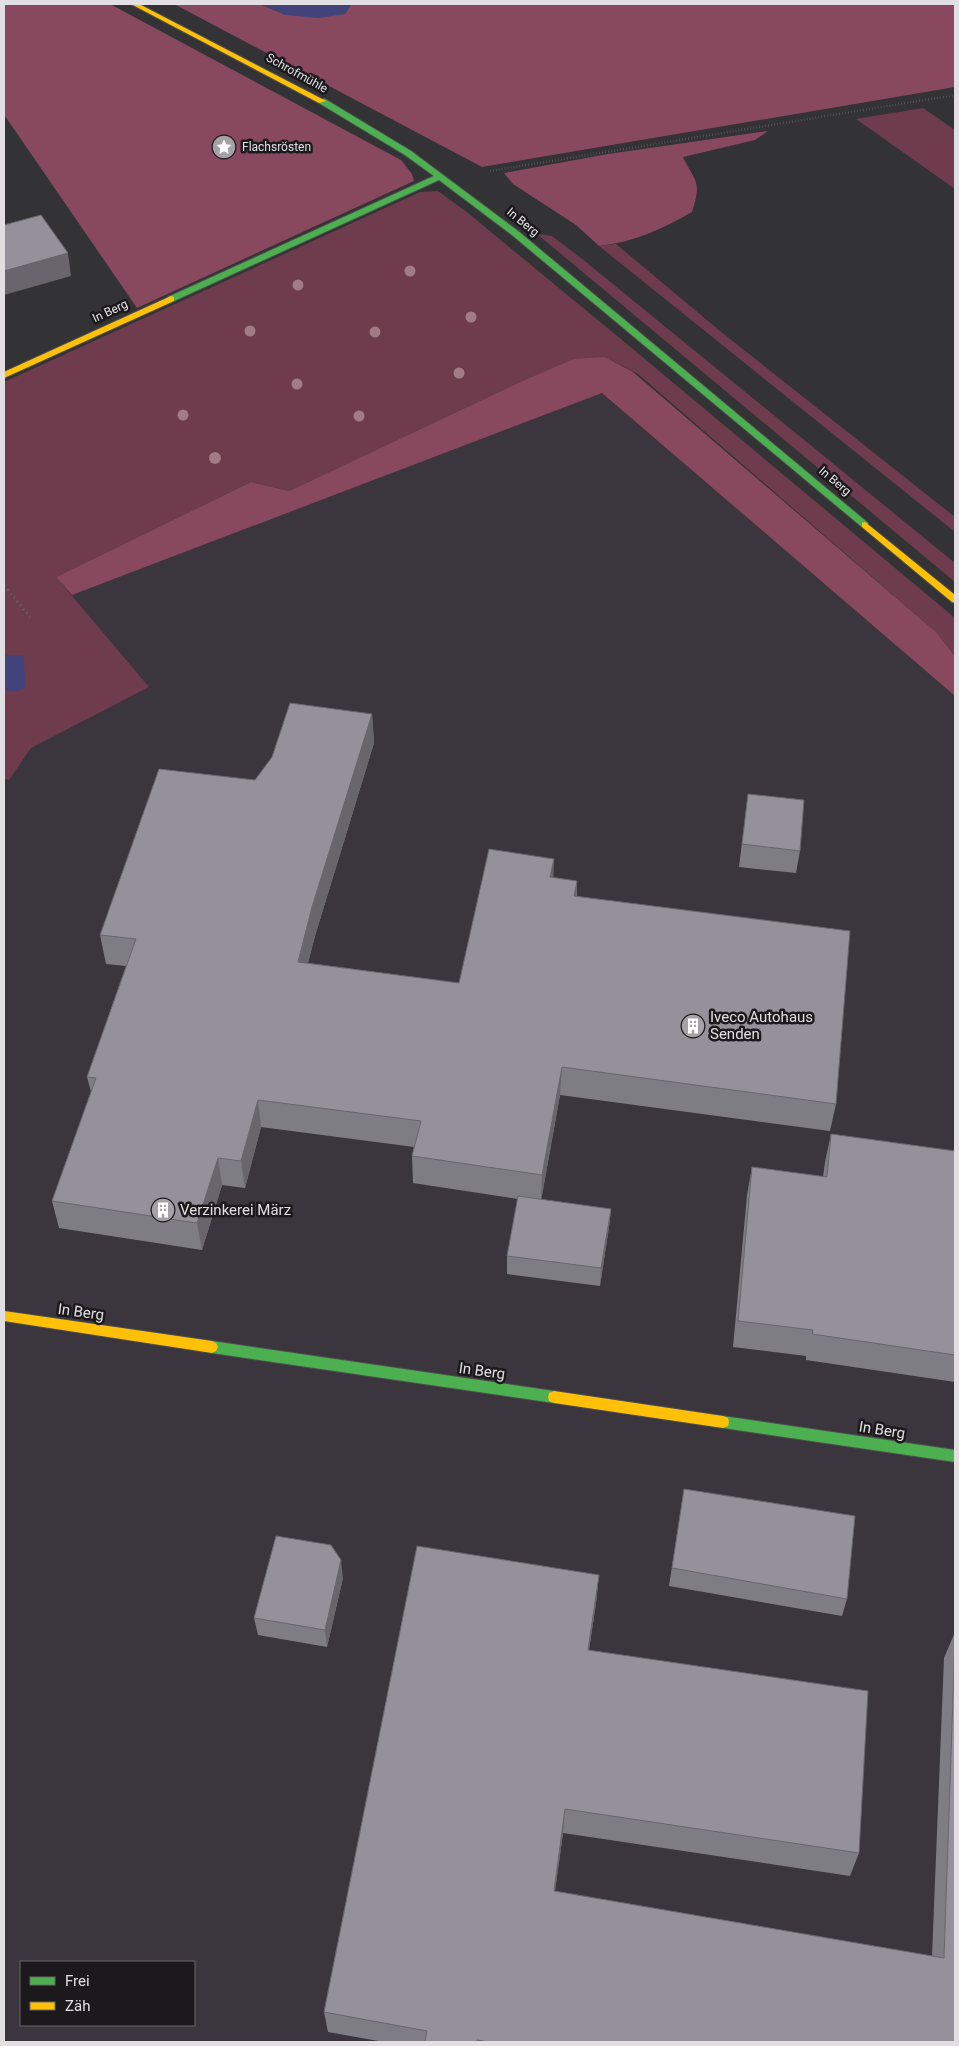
<svg xmlns="http://www.w3.org/2000/svg" width="959" height="2046" font-family="Roboto,sans-serif">
  <style>
    .built { fill: #3b353d; fill-rule: evenodd }
    .green { fill: #6e3c4d }
    .forest { fill: #88485d }
    .water { fill: #43437c }
    .lines { fill: none; stroke-linecap: round; stroke-linejoin: round }
    .fast-casing { stroke: #4f4e50; stroke-width: 2 }
    .slow-casing { stroke: #4f4e50; stroke-width: 2 }
    .path-far1 { stroke: #6a686a; stroke-width: 2.5; stroke-dasharray: 0.5 2.5; stroke-linecap: butt }
    .path { stroke: #6a686a; stroke-width: 3; stroke-dasharray: 1 4; stroke-linecap: butt }
    .fast { fill: #4caf50; fill-rule: evenodd }
    .slow { fill: #ffc107; fill-rule: evenodd }
    .tree { fill: #a07c86 }
    .wall { fill: #7f7d84 }
    .shaded-wall { fill: #68666c }
    .building { fill: #94919a; stroke: #68666c }
    .labels { text-anchor: middle; stroke-width: 5; stroke-linejoin: round; paint-order: stroke }
    .far-street-label { font-size: 12px; fill: #e1dfe1; stroke: #1b191b }
    .far-poi-label { font-size: 12px; fill: #e1dfe1; stroke: #1b191b; text-anchor: start }
    .poi-label { font-size: 15px; fill: #e1dfe1; stroke: #1b191b; text-anchor: start }
    .street-label { font-size: 15px; fill: #e1dfe1; stroke: #1b191b }
  </style>
  <rect width="100%" height="100%" fill="#333234"/>
  <!-- built -->
  <path class="built" d="M 602,393 L 955,696 L 955,2042 L 4,2042 L 4,535 L 72,595 ZM 21,1962 L 194,1962 L 194,2025 L 21,2025 Z"/>
  <!-- green -->
  <g class="green">
    <path d="M 923,108 L 955,130 L 955,189 L 856,119 Z"/>
    <path d="M 438,191 L 468,213 L 622,340 L 955,618 L 955,656 L 936,632 L 638,374 L 605,357 L 518,383 L 289,491 L 251,482 L 56,577 L 149,687 L 31,748 L 9,780 L 4,779 L 4,382 L 420,192 Z"/>
    <path d="M 537,234 L 552,236 L 581,258 L 955,563 L 955,582 Z"/>
    <path d="M 616,244 L 720,331 L 955,517 L 955,532 L 599,246 Z"/>
  </g>
  <!-- forest -->
  <g class="forest">
    <path d="M 4,4 L 110,4 L 401,160 L 412,174 L 414,181 L 137,308 L 5,116 L 4,116 Z"/>
    <path d="M 174,4 L 260,4 L 286,15 L 345,14 L 351,4 L 955,4 L 955,87 L 482,167 Z"/>
    <path d="M 768,131 L 755,140 L 683,157 C 696,184 702,180 692,212 C 662,229 634,242 599,246 L 576,225 L 513,184 L 504,173 L 608,154 Z"/>
    <path d="M 605,357 L 633,372 L 936,632 L 955,656 L 955,696 L 602,393 L 72,595 L 56,577 L 251,482 L 289,491 L 518,383 L 574,359 Z"/>
  </g>
  <!-- water -->
  <g class="water">
    <path d="M 260,4 L 351,4 L 345,14 L 319,18 L 286,15 Z"/>
    <path d="M 4,655 L 23,655 L 26,687 L 16,692 L 4,690 Z"/>
  </g>
  <g class="lines">
    <!-- fast casing -->
    <g class="fast-casing">
      <g id="fast">
        <path d="M 319,99 L 325,99 L 411,151 L 518,231 L 868,523 L 868,527 L 862,527 L 512,235 L 439,180 L 174,301 L 168,301 L 168,297 L 434,176 L 405,155 L 319,103 Z"/>
        <path d="M 212,1341 L 554,1391 L 559,1393 L 560,1397 L 559,1401 L 554,1403 L 212,1353 L 208,1351 L 206,1347 L 208,1343 Z"/>
        <path d="M 723,1416 L 955,1450 L 955,1462 L 723,1428 L 718,1426 L 717,1422 L 718,1418 Z"/>
      </g>
    </g>
    <!-- slow casing -->
    <g class="slow-casing">
      <g id="slow">
        <path d="M 131,4 L 139,4 L 326,101 L 319,103 Z"/>
        <path d="M 171,296 L 174,297 L 174,301 L 4,378 L 4,372 Z"/>
        <path d="M 865,522 L 955,595 L 955,603 L 952,602 L 862,527 L 862,523 Z"/>
        <path d="M 4,1311 L 212,1341 L 216,1343 L 218,1347 L 216,1351 L 212,1353 L 4,1321 Z"/>
        <path d="M 554,1391 L 723,1416 L 728,1418 L 729,1422 L 728,1426 L 723,1428 L 554,1403 L 549,1401 L 548,1397 L 549,1393 Z"/>
      </g>
    </g>
    <!-- path-far1 -->
    <path class="path-far1" d="M 490,171 L 955,95"/>
    <!-- path -->
    <path class="path" d="M 4,586 L 30,617"/>
    <!-- fast -->
    <use href="#fast" class="fast"/>
    <!-- slow -->
    <use href="#slow" class="slow"/>
  </g>
  <!-- trees -->
  <g class="tree">
    <circle cx="410" cy="271" r="5.5"/>
    <circle cx="298" cy="285" r="5.5"/>
    <circle cx="471" cy="317" r="5.5"/>
    <circle cx="250" cy="331" r="5.5"/>
    <circle cx="375" cy="332" r="5.5"/>
    <circle cx="459" cy="373" r="5.5"/>
    <circle cx="297" cy="384" r="5.5"/>
    <circle cx="183" cy="415" r="5.5"/>
    <circle cx="359" cy="416" r="5.5"/>
    <circle cx="215" cy="458" r="6"/>
  </g>
  <!-- wall -->
  <g class="wall">
    <path d="M 372,714 L 374,743 L 315,936 L 308,963 L 459,983 L 553,878 L 577,881 L 577,897 L 836,1104 L 830,1131 L 560,1095 L 541,1200 L 611,1209 L 609,1227 L 600,1286 L 507,1274 L 507,1256 L 518,1199 L 413,1183 L 412,1156 L 414,1147 L 261,1127 L 245,1188 L 222,1185 L 202,1250 L 59,1228 L 52,1201 L 91,1092 L 87,1077 L 126,966 L 106,964 L 100,935 L 255,780 Z"/>
    <path d="M 748,794 L 800,851 L 796,873 L 739,867 Z"/>
    <path d="M 831,1134 L 955,1151 L 955,1382 L 806,1360 L 806,1356 L 733,1347 L 747,1195 L 752,1167 L 823,1177 L 825,1162 Z"/>
    <path d="M 684,1489 L 847,1599 L 842,1616 L 669,1586 Z"/>
    <path d="M 599,1575 L 596,1603 L 589,1650 L 859,1853 L 850,1876 L 563,1833 L 555,1891 L 932,1956 L 944,1658 L 955,1632 L 955,2042 L 384,2042 L 328,2032 L 324,2012 Z"/>
    <path d="M 343,1578 L 327,1647 L 258,1635 L 254,1618 Z"/>
  </g>
  <!-- shaded-wall -->
  <g class="shaded-wall">
    <path d="M 68,253 L 71,276 L 4,295 L 4,271 Z"/>
    <path d="M 372,714 L 374,743 L 315,936 L 301,990 L 298,962 L 312,907 Z"/>
    <path d="M 554,859 L 553,888 L 550,877 Z"/>
    <path d="M 577,881 L 576,910 L 574,896 Z"/>
    <path d="M 562,1067 L 560,1095 L 541,1202 L 542,1175 Z"/>
    <path d="M 258,1100 L 261,1127 L 245,1188 L 241,1161 Z"/>
    <path d="M 218,1158 L 222,1185 L 202,1250 L 197,1223 Z"/>
    <path d="M 611,1209 L 609,1227 L 600,1286 L 601,1268 Z"/>
    <path d="M 341,1560 L 343,1578 L 327,1647 L 325,1630 Z"/>
    <path d="M 599,1575 L 596,1603 L 585,1676 L 588,1650 Z"/>
    <path d="M 565,1809 L 563,1833 L 552,1913 L 554,1891 Z"/>
  </g>
  <!-- building -->
  <g class="building">
    <path d="M 41,215 L 68,253 L 4,271 L 4,225 Z"/>
    <path d="M 290,703 L 372,714 L 312,907 L 298,962 L 459,983 L 489,849 L 554,859 L 550,877 L 577,881 L 574,896 L 850,931 L 836,1104 L 562,1067 L 542,1175 L 412,1156 L 421,1121 L 258,1100 L 241,1161 L 218,1158 L 197,1223 L 52,1201 L 96,1078 L 87,1077 L 136,939 L 100,935 L 159,769 L 255,780 L 272,757 Z"/>
    <path d="M 748,794 L 804,800 L 800,851 L 742,844 Z"/>
    <path d="M 831,1134 L 955,1151 L 955,1355 L 812,1334 L 813,1330 L 738,1321 L 752,1167 L 827,1177 Z"/>
    <path d="M 518,1196 L 611,1209 L 601,1268 L 507,1256 Z"/>
    <path d="M 684,1489 L 855,1516 L 847,1599 L 672,1568 Z"/>
    <path d="M 276,1536 L 331,1545 L 341,1560 L 325,1630 L 254,1618 Z"/>
    <path d="M 417,1546 L 599,1575 L 588,1650 L 868,1691 L 859,1853 L 565,1809 L 554,1891 L 944,1958 L 955,1639 L 955,2042 L 489,2042 L 477,2040 L 477,2042 L 425,2042 L 427,2031 L 324,2012 Z"/>
  </g>
  <!-- icons -->
  <defs>
    <g id="sight-disc" transform="scale(1.25)"><circle r="9.5" fill="#a4a2a4" stroke="#1b191b"/><path d="M0-6L1.8-2.2L6-1.7L2.9 1.2L3.7 5.4L0 3.3L-3.7 5.4L-2.9 1.2L-6-1.7L-1.8-2.2Z" fill="#fff"/></g>
    <g id="building-disc" transform="scale(1.25)"><circle r="9.5" fill="#a4a2a4" stroke="#1b191b"/><path d="M-4-6H4V6H1V3H-1V6H-4ZM-2.5-4.3h1.7v1.8h-1.7ZM.8-4.3h1.7v1.8H.8ZM-2.5-1h1.7V.8h-1.7ZM.8-1h1.7V.8H.8Z" fill="#fff"/></g>
  </defs>
  <g fill-rule="evenodd">
    <use href="#sight-disc" x="224" y="147"/>
    <use href="#building-disc" x="693" y="1026"/>
    <use href="#building-disc" x="163" y="1210"/>
  </g>
  <g class="labels">
    <!-- far-street labels -->
    <g class="far-street-label">
      <text transform="translate(297 73) rotate(29)" y="4">Schrofmühle</text>
      <text transform="translate(523 222) rotate(39)" y="4">In Berg</text>
      <text transform="translate(110 311) rotate(-25)" y="4">In Berg</text>
      <text transform="translate(835 481) rotate(40)" y="4">In Berg</text>
    </g>
    <!-- far-poi labels -->
    <g class="far-poi-label">
      <text x="242" y="151">Flachsrösten</text>
    </g>
    <!-- poi labels -->
    <g class="poi-label">
      <text x="710" y="1022">Iveco Autohaus<tspan x="710" dy="17">Senden</tspan></text>
      <text x="180" y="1215">Verzinkerei März</text>
    </g>
    <!-- street labels -->
    <g class="street-label">
      <text transform="translate(81 1312) rotate(8)" y="5">In Berg</text>
      <text transform="translate(482 1371) rotate(8)" y="5">In Berg</text>
      <text transform="translate(882 1430) rotate(9)" y="5">In Berg</text>
    </g>
  </g>
  <!-- border -->
  <rect width="959" height="2046" fill="none" stroke="#e1dfe1" stroke-width="10"/>
  <!-- legend -->
  <rect x="20" y="1961" width="175" height="65" fill="#1b191b" stroke="#6a686a"/>
  <rect x="30" y="1977" width="25" height="8" fill="#4caf50" stroke="#6a686a"/>
  <text x="65" y="1986" font-size="15" fill="#e1dfe1">Frei</text>
  <rect x="30" y="2002" width="25" height="8" fill="#ffc107" stroke="#6a686a"/>
  <text x="65" y="2011" font-size="15" fill="#e1dfe1">Zäh</text>
</svg>
